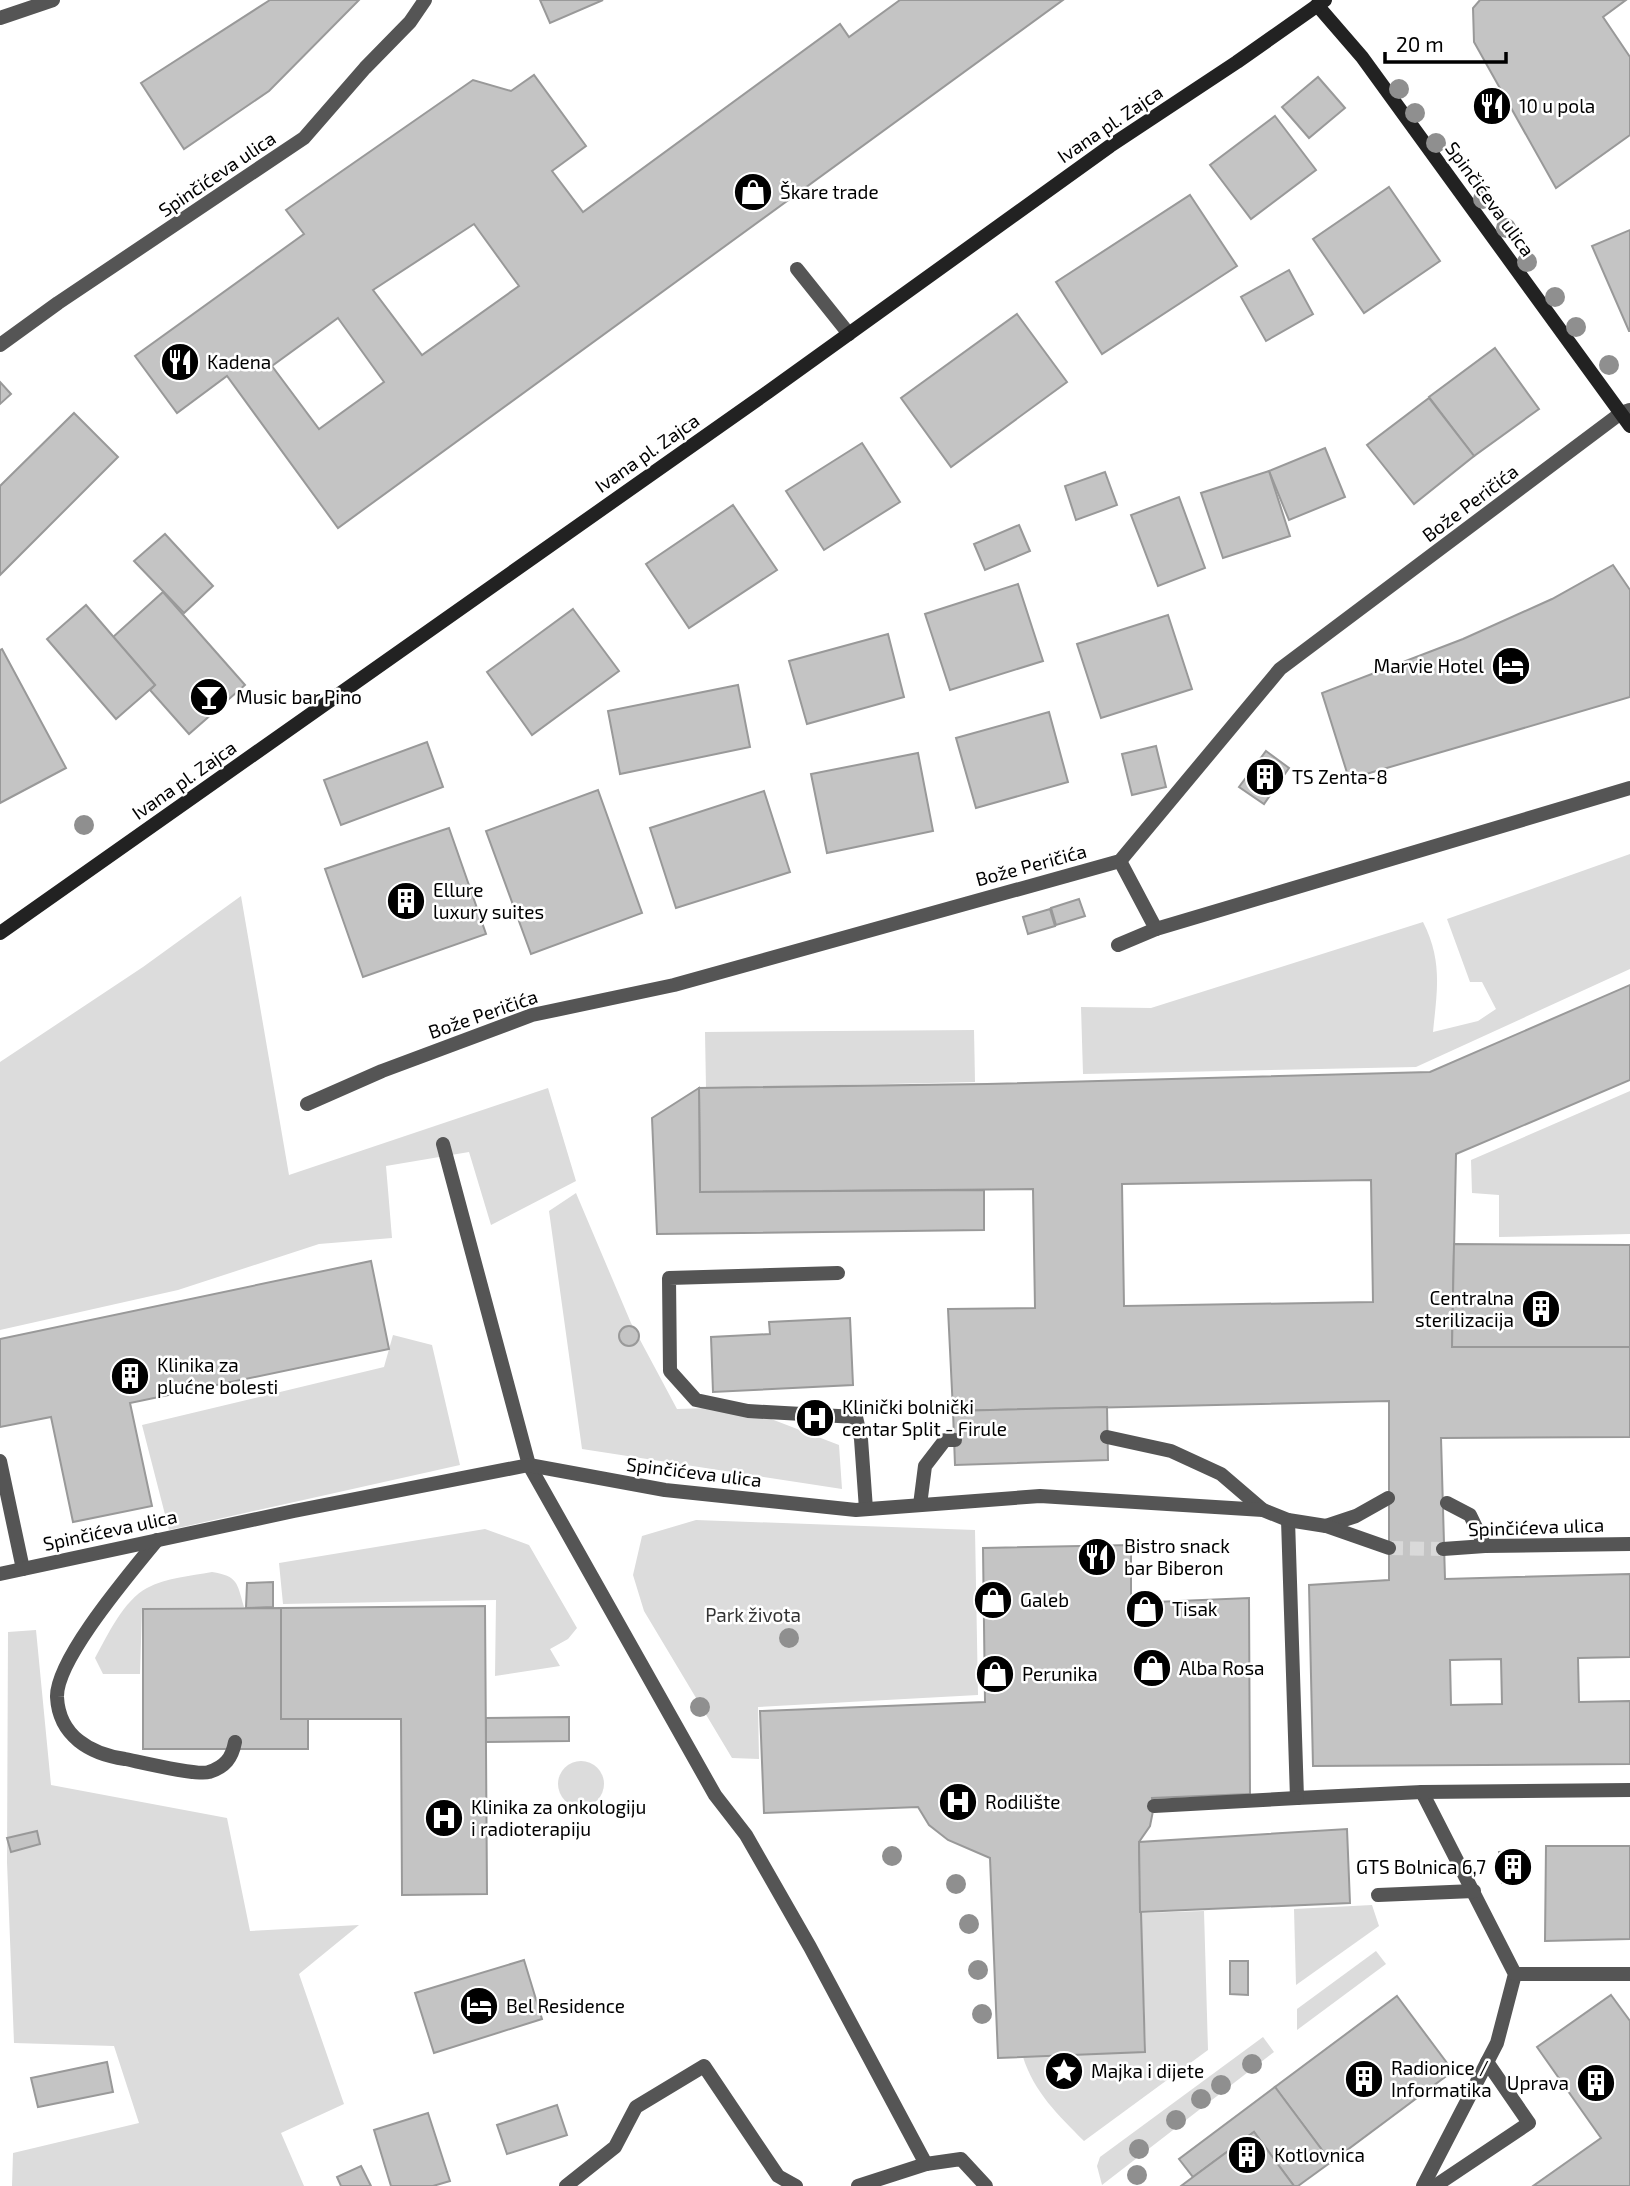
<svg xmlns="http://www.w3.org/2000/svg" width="1630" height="2186" font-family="'Exo 2',sans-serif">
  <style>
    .green { fill: #dcdcdc }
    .building { fill: #c4c4c4; stroke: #999; stroke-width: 2; fill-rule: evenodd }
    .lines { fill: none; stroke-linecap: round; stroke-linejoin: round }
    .street-tunnel { stroke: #d9d9d9; stroke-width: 14; stroke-dasharray: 14 7; stroke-linecap: butt }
    .lane { stroke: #555; stroke-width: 14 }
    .street { stroke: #555; stroke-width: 14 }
    .secondary { stroke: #222; stroke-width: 14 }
    .tree { fill: #8f8f8f }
    .labels { text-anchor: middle; stroke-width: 5; stroke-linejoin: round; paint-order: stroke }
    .poi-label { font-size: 19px; fill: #000; stroke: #fff; text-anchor: start }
    .street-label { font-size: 19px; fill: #000; stroke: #fff }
    .park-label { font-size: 19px; fill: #333; stroke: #fff }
  </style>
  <rect width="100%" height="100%" fill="#fff"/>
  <!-- green -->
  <g class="green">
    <path d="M 1630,854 L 1630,969 L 1416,1067 L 1083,1074 L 1081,1007 L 1151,1008 L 1423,922 C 1443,961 1437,991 1433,1032 L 1478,1021 L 1496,1009 L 1482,982 L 1470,982 L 1447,919 Z"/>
    <path d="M 241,896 L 289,1175 L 548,1088 L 576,1181 L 491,1225 L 469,1152 L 386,1166 L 392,1238 L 319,1244 L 178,1290 L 0,1330 L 0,1062 L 143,967 Z"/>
    <path d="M 974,1030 L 975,1082 L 706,1088 L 705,1032 Z"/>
    <path d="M 1630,1091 L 1630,1234 L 1499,1237 L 1499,1195 L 1472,1193 L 1471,1160 Z"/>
    <path d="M 576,1193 L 631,1323 L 677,1409 L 740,1407 L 839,1445 L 842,1489 L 582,1449 L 549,1211 Z"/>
    <path d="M 393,1335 L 432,1345 L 460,1465 L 169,1530 L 142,1425 L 384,1367 Z"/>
    <path d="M 696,1520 L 975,1530 L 978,1695 L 758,1707 L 759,1759 L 732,1758 L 644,1611 L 633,1575 L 642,1536 Z"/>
    <path d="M 485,1529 L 529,1545 L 577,1628 L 568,1639 L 550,1649 L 560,1666 L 495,1676 L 496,1600 L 283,1604 L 279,1563 Z"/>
    <path d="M 212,1572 C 238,1576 237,1583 244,1607 L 142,1608 L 140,1674 L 103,1674 L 95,1658 C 107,1636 124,1600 147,1588 C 166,1578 190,1576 212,1572 Z"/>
    <path d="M 36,1630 L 51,1785 L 227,1818 L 250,1931 L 359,1925 L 299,1974 L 344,2104 L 281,2133 L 304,2186 L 12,2186 L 13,2153 L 139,2123 L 114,2046 L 14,2043 L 7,1862 L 8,1632 Z"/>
    <circle cx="581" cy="1784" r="23"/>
    <path d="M 1372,1905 L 1379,1926 L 1296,1985 L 1294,1909 Z"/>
    <path d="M 1204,1911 L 1208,2050 L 1084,2141 C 1058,2115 1034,2092 1023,2057 L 1146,2052 L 1141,1913 Z"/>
    <path d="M 1376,1951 L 1386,1964 L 1297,2030 L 1297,2009 Z"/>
    <path d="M 1263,2037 L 1274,2052 L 1102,2185 L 1097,2166 L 1100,2157 Z"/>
  </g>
  <!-- building -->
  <g class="building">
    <path d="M 270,0 L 359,0 L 269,91 L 184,149 L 141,83 Z"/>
    <path d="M 540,0 L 603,0 L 550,23 Z"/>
    <path d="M 900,0 L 1063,0 L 338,528 L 227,376 L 177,413 L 135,356 L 304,234 L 286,210 L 473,80 L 511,91 L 534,75 L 586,146 L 552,171 L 583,212 L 840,24 L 849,37 ZM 474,224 L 519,286 L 422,355 L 373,290 ZM 338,318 L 384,382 L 319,429 L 272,366 Z"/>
    <path d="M 1480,0 L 1626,0 L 1603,17 L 1630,57 L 1630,135 L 1556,188 L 1474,42 L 1473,8 Z"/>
    <path d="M 1318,77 L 1345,108 L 1309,138 L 1282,107 Z"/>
    <path d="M 1275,116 L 1316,170 L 1251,219 L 1210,165 Z"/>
    <path d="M 1389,187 L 1440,261 L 1364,313 L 1313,239 Z"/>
    <path d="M 1190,195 L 1237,266 L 1102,354 L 1056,282 Z"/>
    <path d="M 1630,230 L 1630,331 L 1629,331 L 1592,246 Z"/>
    <path d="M 1289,270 L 1313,314 L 1266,341 L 1241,297 Z"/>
    <path d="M 1017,314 L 1067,382 L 951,467 L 901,398 Z"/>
    <path d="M 1495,348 L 1539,409 L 1474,456 L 1429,397 Z"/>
    <path d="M 0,382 L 11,394 L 0,404 Z"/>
    <path d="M 1429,398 L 1474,456 L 1414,504 L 1367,445 Z"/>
    <path d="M 74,413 L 118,457 L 0,575 L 0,486 Z"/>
    <path d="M 862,443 L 900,502 L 824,550 L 786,491 Z"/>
    <path d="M 1325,448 L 1345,497 L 1289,520 L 1269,471 Z"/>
    <path d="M 1269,471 L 1290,536 L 1223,558 L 1201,493 Z"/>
    <path d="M 1105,472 L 1117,505 L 1076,520 L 1065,486 Z"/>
    <path d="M 1179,497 L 1205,568 L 1158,586 L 1131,515 Z"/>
    <path d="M 733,505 L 777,570 L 689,628 L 646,564 Z"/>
    <path d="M 1019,525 L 1030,551 L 985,570 L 974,544 Z"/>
    <path d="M 165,534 L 213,586 L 184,613 L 134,561 Z"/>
    <path d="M 1613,565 L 1630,590 L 1630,697 L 1349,779 L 1322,693 L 1463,639 L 1552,599 Z"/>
    <path d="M 1018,584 L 1043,661 L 950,690 L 925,614 Z"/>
    <path d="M 163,592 L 245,685 L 189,734 L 150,690 L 155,685 L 113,637 Z"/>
    <path d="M 86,605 L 155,685 L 116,719 L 47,639 Z"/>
    <path d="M 573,609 L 619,671 L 532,735 L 487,672 Z"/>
    <path d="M 1168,615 L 1192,689 L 1101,718 L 1077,644 Z"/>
    <path d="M 888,634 L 904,697 L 807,724 L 789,661 Z"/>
    <path d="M 2,649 L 66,768 L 0,803 L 0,650 Z"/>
    <path d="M 738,685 L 750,747 L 620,774 L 608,711 Z"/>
    <path d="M 1049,712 L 1068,782 L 976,808 L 956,738 Z"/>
    <path d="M 427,742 L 443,787 L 341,825 L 324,780 Z"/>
    <path d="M 1156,746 L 1166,787 L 1132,795 L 1122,754 Z"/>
    <path d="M 1266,751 L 1289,768 L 1264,804 L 1239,787 Z"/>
    <path d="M 918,753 L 933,831 L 827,853 L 811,774 Z"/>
    <path d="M 598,790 L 642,913 L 531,954 L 486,831 Z"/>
    <path d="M 764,791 L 790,872 L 676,908 L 650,828 Z"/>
    <path d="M 449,828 L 486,934 L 363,977 L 325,869 Z"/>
    <path d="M 1079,899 L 1085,916 L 1056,925 L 1051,908 Z"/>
    <path d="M 1050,909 L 1055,926 L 1028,934 L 1023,917 Z"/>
    <path d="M 1630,985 L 1630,1080 L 1456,1154 L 1452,1347 L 1630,1347 L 1630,1437 L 1441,1438 L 1445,1579 L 1630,1574 L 1630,1657 L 1578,1658 L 1579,1702 L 1630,1701 L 1630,1764 L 1313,1766 L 1309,1585 L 1389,1580 L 1389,1401 L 953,1411 L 948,1309 L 1035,1308 L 1033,1189 L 700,1192 L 699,1088 L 987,1084 L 1430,1072 ZM 1371,1180 L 1373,1302 L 1124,1306 L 1122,1184 ZM 1501,1659 L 1502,1704 L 1451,1705 L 1450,1660 Z"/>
    <path d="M 699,1088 L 700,1192 L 984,1190 L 984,1230 L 657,1234 L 652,1118 Z"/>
    <path d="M 1454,1244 L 1630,1245 L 1630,1347 L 1452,1347 Z"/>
    <path d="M 371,1261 L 389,1349 L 130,1403 L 152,1506 L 73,1522 L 51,1417 L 0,1427 L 0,1339 Z"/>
    <path d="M 850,1318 L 853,1385 L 713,1392 L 711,1337 L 770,1334 L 769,1322 Z"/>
    <circle cx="629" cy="1336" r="10"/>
    <path d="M 1107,1407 L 1108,1460 L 955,1465 L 953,1411 Z"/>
    <path d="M 1131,1545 L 1131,1603 L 1249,1598 L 1250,1794 L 1152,1798 L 1153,1811 L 1150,1826 L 1139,1842 L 1145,2052 L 998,2058 L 990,1858 L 948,1840 L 929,1825 L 918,1807 L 764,1813 L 760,1711 L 985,1702 L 983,1548 Z"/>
    <path d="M 273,1582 L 273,1607 L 246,1608 L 247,1583 Z"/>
    <path d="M 485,1606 L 487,1894 L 402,1895 L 401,1719 L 281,1719 L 281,1608 Z"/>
    <path d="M 281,1608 L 281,1719 L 308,1719 L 308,1749 L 143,1749 L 143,1609 Z"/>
    <path d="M 569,1717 L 569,1741 L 486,1742 L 486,1718 Z"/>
    <path d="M 1347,1829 L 1350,1903 L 1140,1912 L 1139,1842 Z"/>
    <path d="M 37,1831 L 40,1844 L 11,1852 L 7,1838 Z"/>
    <path d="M 1546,1846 L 1630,1846 L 1630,1939 L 1545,1941 Z"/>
    <path d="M 1524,1851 L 1526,1881 L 1502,1883 L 1499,1852 Z"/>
    <path d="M 524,1960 L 542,2019 L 434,2053 L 415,1993 Z"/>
    <path d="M 1230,1961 L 1248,1961 L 1248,1995 L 1230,1994 Z"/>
    <path d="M 1611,1995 L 1630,2021 L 1630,2186 L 1533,2186 L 1601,2138 L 1537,2047 Z"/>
    <path d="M 1397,1996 L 1453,2071 L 1331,2162 L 1275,2087 Z"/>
    <path d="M 107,2062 L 113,2092 L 38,2107 L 31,2078 Z"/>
    <path d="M 1275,2087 L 1331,2162 L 1298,2186 L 1294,2186 L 1254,2132 L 1193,2177 L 1179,2159 Z"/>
    <path d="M 557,2105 L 567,2135 L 507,2154 L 497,2125 Z"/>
    <path d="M 428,2113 L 450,2181 L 433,2186 L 391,2186 L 374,2130 Z"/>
    <path d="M 1254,2132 L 1294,2186 L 1181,2186 L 1193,2177 Z"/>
    <path d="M 361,2166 L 371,2186 L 341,2186 L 337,2177 Z"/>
  </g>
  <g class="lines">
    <!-- street-tunnel -->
    <path class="street-tunnel" d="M 1389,1548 L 1443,1549"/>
    <!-- lane -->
    <g class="lane">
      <path d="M 797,269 L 849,334"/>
      <path d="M 1120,861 L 1156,929"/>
      <path d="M 1118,945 L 1156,929 L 1630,788"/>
      <path d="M 443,1144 L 529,1465 L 715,1795 L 746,1835 L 810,1947 L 926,2164"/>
      <path d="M 838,1273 L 669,1278 L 670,1371 L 696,1400 L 748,1411 L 856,1417 L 861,1439 L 866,1509"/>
      <path d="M 1107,1437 L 1171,1451 L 1221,1474 L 1263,1510"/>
      <path d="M 0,1461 L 23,1569"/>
      <path d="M 1447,1503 L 1470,1515 L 1485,1546"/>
      <path d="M 920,1505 L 925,1466 L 945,1440 L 955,1440"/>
      <path d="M 1288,1520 L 1297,1798 L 1422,1792 L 1515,1974 L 1497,2043 L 1423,2186"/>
      <path d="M 1326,1526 L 1356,1516 L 1388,1498"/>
      <path d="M 157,1540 C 132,1571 56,1659 57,1697 C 59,1736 90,1754 125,1759 C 140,1762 198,1776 209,1772 C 225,1767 232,1758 235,1742"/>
      <path d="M 1422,1792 L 1630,1790"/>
      <path d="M 1154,1806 L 1297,1798"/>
      <path d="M 1378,1895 L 1474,1891"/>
      <path d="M 1515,1974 L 1630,1974"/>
      <path d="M 566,2186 L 615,2147 L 636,2107 L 704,2066 L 778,2176 L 796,2186"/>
      <path d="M 858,2186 L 926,2164 L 961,2159 L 986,2186"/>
      <path d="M 1435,2186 L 1529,2123 L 1487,2062"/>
    </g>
    <!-- street -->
    <g class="street">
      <path d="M 0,18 L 53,0"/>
      <path d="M 0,345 L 58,303 L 304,138 L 365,68 L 410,22 L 425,0"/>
      <path d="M 307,1104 L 382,1071 L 532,1015 L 674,985 L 1120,861 L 1280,669 L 1621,413 L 1630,410"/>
      <path d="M 1443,1549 L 1485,1546 L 1630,1544"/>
      <path d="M 0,1574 L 294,1511 L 529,1465 L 665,1490 L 856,1510 L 1040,1496 L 1263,1510 L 1288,1520 L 1326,1526 L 1389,1548"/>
    </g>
    <!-- secondary -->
    <g class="secondary">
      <path d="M 1317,5 L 1362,57 L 1630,426"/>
      <path d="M 0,933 L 768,392 L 1110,146 L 1237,62 L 1325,0"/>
    </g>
  </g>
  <!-- trees -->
  <g class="tree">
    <circle cx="1399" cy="89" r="10"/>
    <circle cx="1415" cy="113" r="10"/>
    <circle cx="1436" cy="143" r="10"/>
    <circle cx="1483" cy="199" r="10"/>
    <circle cx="1506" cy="228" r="10"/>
    <circle cx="1527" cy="262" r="10"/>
    <circle cx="1555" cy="297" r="10"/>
    <circle cx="1576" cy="327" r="10"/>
    <circle cx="1609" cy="365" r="10"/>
    <circle cx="84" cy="825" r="10"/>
    <circle cx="789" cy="1638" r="10"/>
    <circle cx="700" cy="1707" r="10"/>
    <circle cx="892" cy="1856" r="10"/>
    <circle cx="956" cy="1884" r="10"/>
    <circle cx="969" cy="1924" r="10"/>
    <circle cx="978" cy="1970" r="10"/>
    <circle cx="982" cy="2014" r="10"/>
    <circle cx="1252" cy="2064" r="10"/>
    <circle cx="1221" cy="2085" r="10"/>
    <circle cx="1201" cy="2099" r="10"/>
    <circle cx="1176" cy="2120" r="10"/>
    <circle cx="1139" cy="2149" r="10"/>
    <circle cx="1137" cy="2175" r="10"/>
  </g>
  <!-- icons -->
  <defs>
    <g id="restaurant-disc" transform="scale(2.0125)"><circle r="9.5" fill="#000" stroke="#fff"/><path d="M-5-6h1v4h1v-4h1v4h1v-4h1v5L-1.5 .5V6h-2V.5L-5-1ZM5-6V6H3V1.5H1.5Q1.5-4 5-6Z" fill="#fff"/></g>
    <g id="shop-disc" transform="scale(2.0125)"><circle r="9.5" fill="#000" stroke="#fff"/><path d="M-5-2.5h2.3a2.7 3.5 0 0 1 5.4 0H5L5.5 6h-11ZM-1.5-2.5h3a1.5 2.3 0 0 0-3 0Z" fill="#fff"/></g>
    <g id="hotel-disc" transform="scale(2.0125)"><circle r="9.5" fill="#000" stroke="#fff"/><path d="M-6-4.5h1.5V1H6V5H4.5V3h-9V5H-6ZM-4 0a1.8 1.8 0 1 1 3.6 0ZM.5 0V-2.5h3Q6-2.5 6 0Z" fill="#fff"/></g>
    <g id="bar-disc" transform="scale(2.0125)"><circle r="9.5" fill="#000" stroke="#fff"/><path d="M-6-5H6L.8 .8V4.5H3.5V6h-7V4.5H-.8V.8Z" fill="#fff"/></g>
    <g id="building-disc" transform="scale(2.0125)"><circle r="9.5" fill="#000" stroke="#fff"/><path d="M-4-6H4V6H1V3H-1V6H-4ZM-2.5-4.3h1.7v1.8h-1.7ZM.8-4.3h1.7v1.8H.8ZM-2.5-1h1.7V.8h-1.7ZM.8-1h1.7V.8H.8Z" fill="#fff"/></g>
    <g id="hospital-disc" transform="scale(2.0125)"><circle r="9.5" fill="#000" stroke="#fff"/><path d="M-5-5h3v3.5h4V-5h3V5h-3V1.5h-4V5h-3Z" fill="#fff"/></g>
    <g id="sight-disc" transform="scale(2.0125)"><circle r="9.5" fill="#000" stroke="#fff"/><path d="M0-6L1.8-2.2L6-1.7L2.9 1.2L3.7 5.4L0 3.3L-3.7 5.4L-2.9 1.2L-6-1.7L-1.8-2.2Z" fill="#fff"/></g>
  </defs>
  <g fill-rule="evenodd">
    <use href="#restaurant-disc" x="1492" y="106"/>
    <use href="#shop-disc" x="753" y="192"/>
    <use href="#restaurant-disc" x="180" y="362"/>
    <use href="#hotel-disc" x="1511" y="666"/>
    <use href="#bar-disc" x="209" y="697"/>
    <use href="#building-disc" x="1265" y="777"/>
    <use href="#building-disc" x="406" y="901"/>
    <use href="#building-disc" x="1541" y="1309"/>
    <use href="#building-disc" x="130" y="1376"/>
    <use href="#hospital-disc" x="815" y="1418"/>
    <use href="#restaurant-disc" x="1097" y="1557"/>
    <use href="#shop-disc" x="993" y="1600"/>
    <use href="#shop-disc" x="1145" y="1609"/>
    <use href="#shop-disc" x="1152" y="1668"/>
    <use href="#shop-disc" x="995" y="1674"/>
    <use href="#hospital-disc" x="958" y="1802"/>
    <use href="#hospital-disc" x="444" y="1818"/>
    <use href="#building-disc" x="1513" y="1867"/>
    <use href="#hotel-disc" x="479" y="2006"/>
    <use href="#sight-disc" x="1064" y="2071"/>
    <use href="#building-disc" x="1364" y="2079"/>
    <use href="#building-disc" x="1596" y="2083"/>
    <use href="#building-disc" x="1247" y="2155"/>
  </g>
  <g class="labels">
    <!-- poi labels -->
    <g class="poi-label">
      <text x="1519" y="113">10 u pola</text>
      <text x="780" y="199">Škare trade</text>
      <text x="207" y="369">Kadena</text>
      <text x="1484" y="673" text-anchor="end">Marvie Hotel</text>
      <text x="236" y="704">Music bar Pino</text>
      <text x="1292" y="784">TS Zenta-8</text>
      <text x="433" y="897">Ellure<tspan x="433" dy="22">luxury suites</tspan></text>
      <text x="1514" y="1305" text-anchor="end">Centralna<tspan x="1514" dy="22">sterilizacija</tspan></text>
      <text x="157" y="1372">Klinika za<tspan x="157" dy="22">plućne bolesti</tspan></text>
      <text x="842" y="1414">Klinički bolnički<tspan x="842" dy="22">centar Split - Firule</tspan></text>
      <text x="1124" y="1553">Bistro snack<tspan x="1124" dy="22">bar Biberon</tspan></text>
      <text x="1020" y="1607">Galeb</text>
      <text x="1172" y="1616">Tisak</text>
      <text x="1179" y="1675">Alba Rosa</text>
      <text x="1022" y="1681">Perunika</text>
      <text x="985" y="1809">Rodilište</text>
      <text x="471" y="1814">Klinika za onkologiju<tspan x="471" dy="22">i radioterapiju</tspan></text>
      <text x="1486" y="1874" text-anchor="end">GTS Bolnica 6,7</text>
      <text x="506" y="2013">Bel Residence</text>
      <text x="1391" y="2075">Radionice /<tspan x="1391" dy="22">Informatika</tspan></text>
      <text x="1091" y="2078">Majka i dijete</text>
      <text x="1569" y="2090" text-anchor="end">Uprava</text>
      <text x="1274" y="2162">Kotlovnica</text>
    </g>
    <!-- street labels -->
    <g class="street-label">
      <text transform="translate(1110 124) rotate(-34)" y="7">Ivana pl. Zajca</text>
      <text transform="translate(217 174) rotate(-34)" y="7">Spinčićeva ulica</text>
      <text transform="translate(1490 199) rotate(54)" y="7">Spinčićeva ulica</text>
      <text transform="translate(647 453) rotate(-35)" y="7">Ivana pl. Zajca</text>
      <text transform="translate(1470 503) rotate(-37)" y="7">Bože Peričića</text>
      <text transform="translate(184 780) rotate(-35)" y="7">Ivana pl. Zajca</text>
      <text transform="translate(1031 865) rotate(-15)" y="7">Bože Peričića</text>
      <text transform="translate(483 1014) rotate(-19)" y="7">Bože Peričića</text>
      <text transform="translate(694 1472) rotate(7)" y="7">Spinčićeva ulica</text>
      <text transform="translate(1536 1527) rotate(-2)" y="7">Spinčićeva ulica</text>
      <text transform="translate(110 1530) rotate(-12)" y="7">Spinčićeva ulica</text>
    </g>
    <!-- park labels -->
    <g class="park-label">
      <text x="753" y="1622">Park života</text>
    </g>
  </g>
  <!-- scale -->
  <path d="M1385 52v10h121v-10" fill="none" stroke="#000000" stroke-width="3.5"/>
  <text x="1396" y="52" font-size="21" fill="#000000" stroke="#ffffff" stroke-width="5" paint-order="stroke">20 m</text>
</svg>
